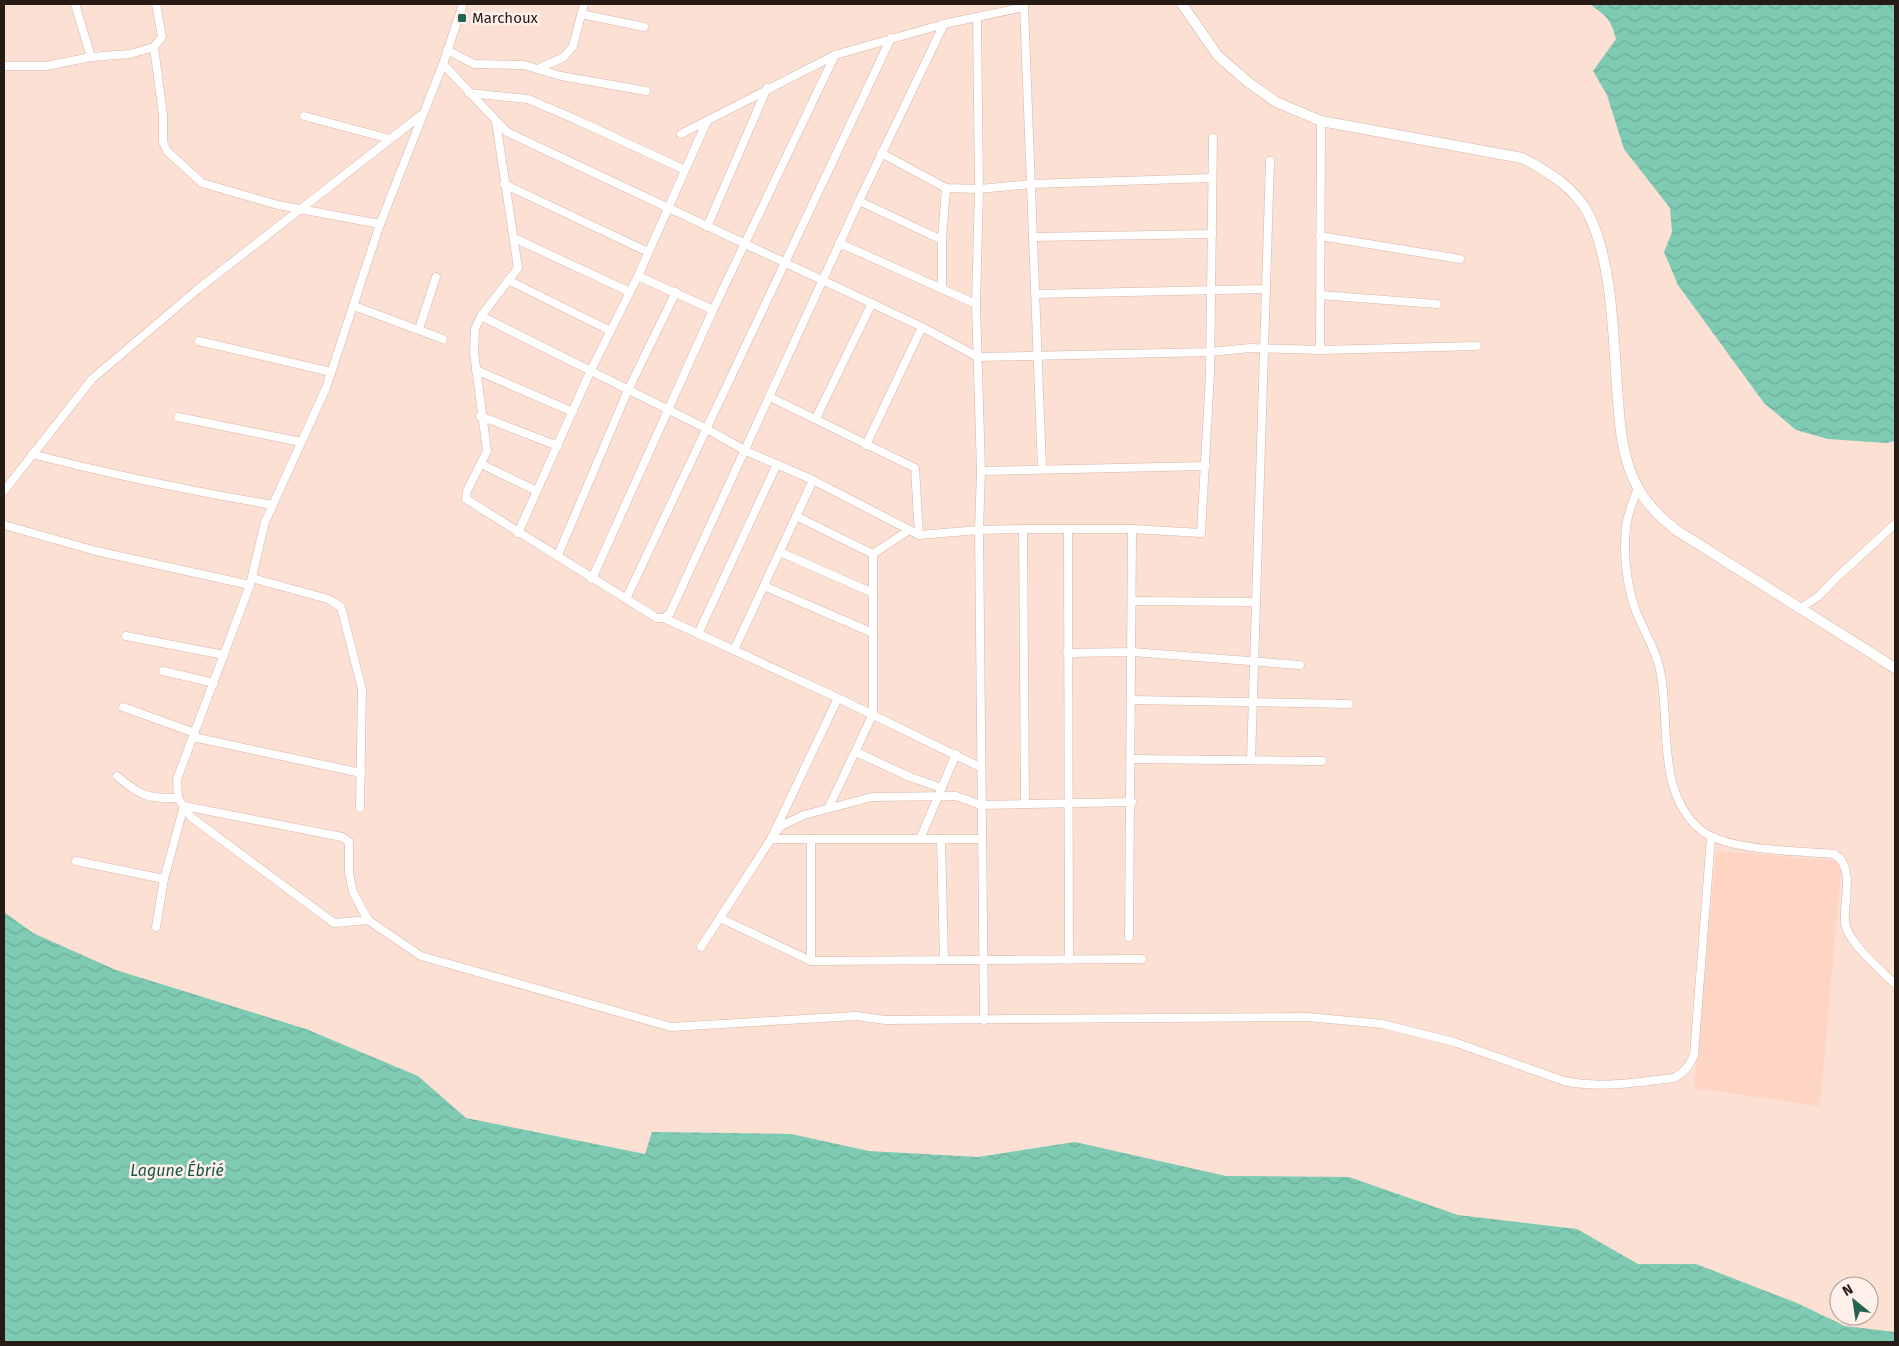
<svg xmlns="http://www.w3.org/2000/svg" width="1899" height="1346" font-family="'Fira Sans',sans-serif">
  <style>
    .built { fill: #fed4c2 }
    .water { fill: url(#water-waves) }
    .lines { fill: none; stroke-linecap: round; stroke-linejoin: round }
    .street-casing { stroke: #d6b5a6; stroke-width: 9 }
    .secondary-casing { stroke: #d6b5a6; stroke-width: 11 }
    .street { stroke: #fff; stroke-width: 8 }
    .secondary { stroke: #fff; stroke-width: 10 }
    .poi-dot { fill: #236453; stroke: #fff1ea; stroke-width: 2 }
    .labels { text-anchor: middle; stroke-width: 5; stroke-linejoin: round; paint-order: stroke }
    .poi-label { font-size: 15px; fill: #271b15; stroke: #fff1ea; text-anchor: start }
    .water-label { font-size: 16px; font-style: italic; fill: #175445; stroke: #fff1ea }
  </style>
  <defs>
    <pattern id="water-waves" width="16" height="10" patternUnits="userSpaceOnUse" patternTransform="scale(1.25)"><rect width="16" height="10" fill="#7fcab3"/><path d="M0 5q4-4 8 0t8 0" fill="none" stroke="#6ead99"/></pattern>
  </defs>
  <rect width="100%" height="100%" fill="#fce0d4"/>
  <!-- built -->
  <path class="built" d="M 1716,851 L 1842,861 L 1820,1106 L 1694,1088 Z"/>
  <!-- water -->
  <g class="water">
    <path d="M 1590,4 L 1895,4 L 1895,441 L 1887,443 L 1828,439 L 1796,430 L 1764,403 L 1678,285 L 1664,252 L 1672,232 L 1670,208 L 1624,149 L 1607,95 L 1593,71 L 1616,39 C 1611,19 1606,16 1590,4 Z"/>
    <path d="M 4,912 L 33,933 L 116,970 L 306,1029 L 418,1076 L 466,1118 L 645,1154 L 652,1132 L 791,1134 L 869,1151 L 978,1157 L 1075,1142 L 1226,1176 L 1349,1177 L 1458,1215 L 1577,1229 L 1638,1264 L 1696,1264 L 1797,1303 L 1845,1326 L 1895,1332 L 1895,1342 L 4,1342 Z"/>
  </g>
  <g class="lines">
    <!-- street casing -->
    <g class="street-casing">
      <g id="street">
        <path d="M 75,4 L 91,57"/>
        <path d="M 581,14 L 644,27"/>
        <path d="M 977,17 L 979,189 L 976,304 L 981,471 L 979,530 L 984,1020"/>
        <path d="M 154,47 L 163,115 L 163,142 L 167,151 L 202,183 L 278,205 L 380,224"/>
        <path d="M 447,50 L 474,64 L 524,65 L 561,76 L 646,91"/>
        <path d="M 443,64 L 507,132 L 922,327 L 978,357 L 1211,352 L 1250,348 L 1320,350 L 1477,346"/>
        <path d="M 4,66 L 46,66 L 91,57 L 130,54 L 154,47 L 162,37 L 156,4"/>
        <path d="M 538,69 L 564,57 L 573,46 L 584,4"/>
        <path d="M 469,93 L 528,99 L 577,120 L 685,170"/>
        <path d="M 304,116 L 390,139"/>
        <path d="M 496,122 L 518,268 L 481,316 L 475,329 L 474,352 L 487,451 L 467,491 L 466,499 L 657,618 L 664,618 L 838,698 L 980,767"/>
        <path d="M 681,134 L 835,55 L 944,24 L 1024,7 L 1042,468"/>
        <path d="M 881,153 L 946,188 L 979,189 L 1031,184 L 1212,178"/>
        <path d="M 504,184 L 648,252"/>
        <path d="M 859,201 L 942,240"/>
        <path d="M 707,227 L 767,88"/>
        <path d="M 1320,236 L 1460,259"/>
        <path d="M 1033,237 L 1212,234"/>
        <path d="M 514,238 L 630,292"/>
        <path d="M 839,243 L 976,304"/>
        <path d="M 638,276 L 713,310"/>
        <path d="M 510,281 L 611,331"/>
        <path d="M 942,289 L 942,240 L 946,188"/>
        <path d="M 1035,294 L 1266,289"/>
        <path d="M 1320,295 L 1437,304"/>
        <path d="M 354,306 L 443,339"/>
        <path d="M 481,316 L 707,429 L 746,451 L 813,480 L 919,535 L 979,530 L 1023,529 L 1132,529 L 1201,533 L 1210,374 L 1213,138"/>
        <path d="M 419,329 L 436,277"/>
        <path d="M 199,341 L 331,372"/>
        <path d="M 1320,350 L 1321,121"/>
        <path d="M 476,370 L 573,412"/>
        <path d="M 770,397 L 915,468 L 919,535"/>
        <path d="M 480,416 L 558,446"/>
        <path d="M 178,417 L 301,442"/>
        <path d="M 816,418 L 872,303"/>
        <path d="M 866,445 L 922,327"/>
        <path d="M 32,454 C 112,475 192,491 273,505"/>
        <path d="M 481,464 L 537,491"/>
        <path d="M 981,471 L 1206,466"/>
        <path d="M 1638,488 C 1633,501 1627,514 1626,528 C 1623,555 1627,589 1637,614 C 1645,633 1656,650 1660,670 C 1671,722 1655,792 1701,830 C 1726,851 1800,851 1834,854 C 1856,867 1843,901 1845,922 C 1847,942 1881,970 1895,984"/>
        <path d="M 4,491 L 92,379 L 198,289 L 420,116"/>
        <path d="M 796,516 L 873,554"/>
        <path d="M 4,525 L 96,551 L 250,585"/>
        <path d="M 1023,529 L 1025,804"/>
        <path d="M 1068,529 L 1069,960"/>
        <path d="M 518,533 L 591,370 L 638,276 L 707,121"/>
        <path d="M 780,552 L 873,593"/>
        <path d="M 558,555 L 628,390 L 676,292"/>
        <path d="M 252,578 L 328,599 L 341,607 L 362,689 L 360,808"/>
        <path d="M 592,579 L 713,310 L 835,55"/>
        <path d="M 764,586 L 873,633"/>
        <path d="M 626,599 L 891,38"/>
        <path d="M 1132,601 L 1256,602"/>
        <path d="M 1799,609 L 1819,596 L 1836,578 L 1895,524"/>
        <path d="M 664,618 L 670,613 L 859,201 L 944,24"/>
        <path d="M 698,634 L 777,464"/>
        <path d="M 126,636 L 224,655"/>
        <path d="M 734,650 L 813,480"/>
        <path d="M 1067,653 L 1132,652 L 1300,665"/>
        <path d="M 163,671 L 214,683"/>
        <path d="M 1132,700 L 1349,704"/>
        <path d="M 123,707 L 195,733"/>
        <path d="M 193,737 L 361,773"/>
        <path d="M 856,752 L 910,777 L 942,788"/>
        <path d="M 1132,759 L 1322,761"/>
        <path d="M 1251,760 L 1270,161"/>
        <path d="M 117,776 C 140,796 148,799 178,798"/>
        <path d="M 829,807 L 873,714 L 873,554 L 909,530"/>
        <path d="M 773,835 L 781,826 L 804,815 L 872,797 L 956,796 L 981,805 L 1132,802"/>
        <path d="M 771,839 L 981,839"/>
        <path d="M 920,839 L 956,754"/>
        <path d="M 941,839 L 944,960"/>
        <path d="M 76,861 L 164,879"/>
        <path d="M 720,918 L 811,961 L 1142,959"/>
        <path d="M 368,920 L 334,923 L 191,817 L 178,798 L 177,779 L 250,585 L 265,522 L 326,388 L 380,224 L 443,64 L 463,4"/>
        <path d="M 156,927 L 164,879 L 184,806 L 342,837 L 349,842 L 349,873 L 353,892 L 368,920 L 421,956 L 671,1027 L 856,1016 L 885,1020 L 1308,1017 L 1382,1024 L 1454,1042 L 1564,1081 C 1601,1089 1637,1082 1674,1078 C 1685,1072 1689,1066 1694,1055 L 1711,837"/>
        <path d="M 1129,937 L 1132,529"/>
        <path d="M 701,947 L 771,839 L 838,698"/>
        <path d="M 811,961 L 811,839"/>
      </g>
    </g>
    <!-- secondary casing -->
    <g class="secondary-casing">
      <path id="secondary" d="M 1182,4 L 1218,56 L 1248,82 L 1276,102 L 1321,121 L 1522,158 C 1547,171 1574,187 1588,213 C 1614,265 1613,342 1618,400 C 1620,430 1623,461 1638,488 C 1647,505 1661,518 1676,530 L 1895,668"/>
    </g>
    <!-- street -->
    <use href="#street" class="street"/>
    <!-- secondary -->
    <use href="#secondary" class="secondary"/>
  </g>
  <!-- markers -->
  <rect class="poi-dot" x="457" y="13" width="10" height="10" rx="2.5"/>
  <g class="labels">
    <!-- poi labels -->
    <g class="poi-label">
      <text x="472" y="23">Marchoux</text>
    </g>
    <!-- water labels -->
    <g class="water-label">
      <text x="177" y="1176">Lagune Ébrié</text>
    </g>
  </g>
  <!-- border -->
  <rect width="1899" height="1346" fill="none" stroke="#271b15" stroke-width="10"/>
  <!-- north arrow -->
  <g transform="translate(1854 1301) rotate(330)"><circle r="24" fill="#fff1ea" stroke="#a99b95"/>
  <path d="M0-4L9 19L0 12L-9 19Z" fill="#236453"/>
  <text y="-8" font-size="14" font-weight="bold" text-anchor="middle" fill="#271b15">N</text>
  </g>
</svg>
